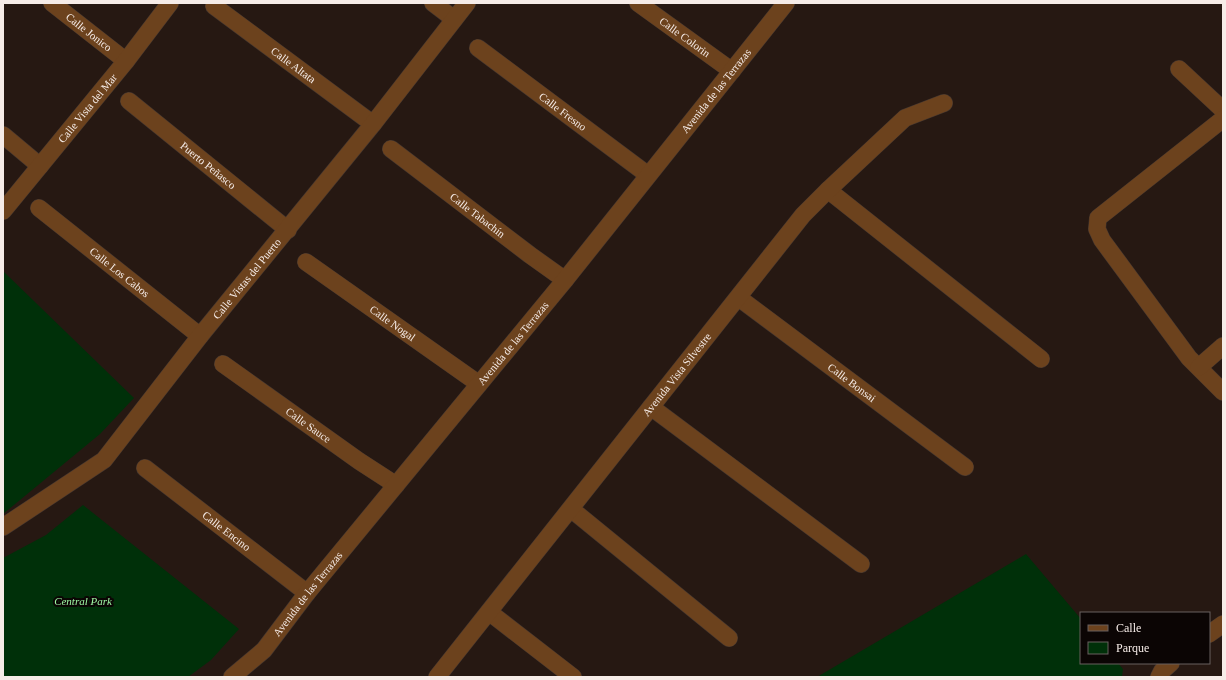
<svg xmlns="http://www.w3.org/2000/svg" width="1226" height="680" font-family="'Times New Roman',serif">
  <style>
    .green { fill: #003009 }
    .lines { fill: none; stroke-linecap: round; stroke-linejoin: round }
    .street-casing { stroke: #433630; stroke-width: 18 }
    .street { stroke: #6c421d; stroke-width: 17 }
    .labels { text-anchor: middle; stroke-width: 4; stroke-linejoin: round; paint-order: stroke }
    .street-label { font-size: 11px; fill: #f6ece8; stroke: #0b0504 }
    .park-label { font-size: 11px; font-style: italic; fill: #9ff9a5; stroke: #0b0504 }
  </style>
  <rect width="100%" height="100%" fill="#261812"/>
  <!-- green -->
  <g class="green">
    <path d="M 3,271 L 134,398 L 100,434 L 3,514 Z"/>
    <path d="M 83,505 L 239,629 L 211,660 L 188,677 L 3,677 L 3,558 L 46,535 Z"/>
    <path d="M 1026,554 L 1081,619 L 1081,663 L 1118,663 L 1123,669 L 1122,677 L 817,677 Z"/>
  </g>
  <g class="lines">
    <!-- street casing -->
    <g class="street-casing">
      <g id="street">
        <path id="s1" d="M 52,3 L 126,61"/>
        <path d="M 433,3 L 454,19"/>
        <path id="s2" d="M 638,3 L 732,71"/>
        <path id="s3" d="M 214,6 L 373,124"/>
        <path id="s4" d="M 478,48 L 648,175"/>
        <path d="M 1179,69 L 1223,110"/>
        <path id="s5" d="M 129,101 L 288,230"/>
        <path d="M 1223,119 L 1098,218 L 1097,229 L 1102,240 L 1189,358 L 1223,392"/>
        <path d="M 3,135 L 40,166"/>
        <path id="s6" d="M 391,149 L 530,255 L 565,280"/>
        <path d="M 828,190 L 1041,359"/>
        <path id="s7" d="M 39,208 L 200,336"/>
        <path id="s8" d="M 3,211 L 126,61 L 170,3"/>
        <path id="s9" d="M 306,262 L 479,384"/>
        <path id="s10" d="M 739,298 L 965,467"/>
        <path id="s11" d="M 223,364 L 359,461 L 396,485"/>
        <path d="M 1199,367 L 1223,346"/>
        <path d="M 651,407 L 861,564"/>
        <path id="s12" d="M 145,468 L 307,593"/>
        <path d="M 571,509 L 729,638"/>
        <path id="s13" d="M 3,527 L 104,460 L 200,336 L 373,124 L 467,3"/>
        <path d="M 489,612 L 573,677"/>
        <path d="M 1209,634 L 1223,624"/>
        <path id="s14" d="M 232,677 L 264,650 L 307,593 L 565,280 L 786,3"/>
        <path id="s15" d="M 437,677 L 803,215 L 828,190 L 905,118 L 944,103"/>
        <path d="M 1159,677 L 1162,671 L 1171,663"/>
      </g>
    </g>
    <!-- street -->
    <use href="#street" class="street"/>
  </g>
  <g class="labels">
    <!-- street labels -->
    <g class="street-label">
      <text dy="4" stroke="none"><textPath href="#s1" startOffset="47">Calle Jonico</textPath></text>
      <text dy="4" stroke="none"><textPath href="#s2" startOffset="58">Calle Colorin</textPath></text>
      <text dy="4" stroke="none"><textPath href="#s3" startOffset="99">Calle Altata</textPath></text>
      <text dy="4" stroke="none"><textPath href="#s14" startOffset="761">Avenida de las Terrazas</textPath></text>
      <text dy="4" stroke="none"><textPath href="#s8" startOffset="133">Calle Vista del Mar</textPath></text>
      <text dy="4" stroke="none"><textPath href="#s4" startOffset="106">Calle Fresno</textPath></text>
      <text dy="4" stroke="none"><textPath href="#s5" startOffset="102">Puerto Peñasco</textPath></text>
      <text dy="4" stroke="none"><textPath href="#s6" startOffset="109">Calle Tabachín</textPath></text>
      <text dy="4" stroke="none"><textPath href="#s7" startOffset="103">Calle Los Cabos</textPath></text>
      <text dy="4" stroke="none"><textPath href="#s13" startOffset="352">Calle Vistas del Puerto</textPath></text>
      <text dy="4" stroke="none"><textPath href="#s9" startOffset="106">Calle Nogal</textPath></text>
      <text dy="4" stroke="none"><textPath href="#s14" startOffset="437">Avenida de las Terrazas</textPath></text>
      <text dy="4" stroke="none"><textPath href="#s15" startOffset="386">Avenida Vista Silvestre</textPath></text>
      <text dy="4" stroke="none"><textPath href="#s10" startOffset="141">Calle Bonsai</textPath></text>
      <text dy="4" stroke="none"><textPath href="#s11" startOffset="105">Calle Sauce</textPath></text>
      <text dy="4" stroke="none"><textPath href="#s12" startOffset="103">Calle Encino</textPath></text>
      <text dy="4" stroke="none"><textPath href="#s14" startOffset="113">Avenida de las Terrazas</textPath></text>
    </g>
    <!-- park labels -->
    <g class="park-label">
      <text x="83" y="605">Central Park</text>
    </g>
  </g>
  <!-- border -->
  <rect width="1226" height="680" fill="none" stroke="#f6ece8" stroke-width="8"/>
  <!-- legend -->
  <rect x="1080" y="612" width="130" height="52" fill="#0b0504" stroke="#69615f"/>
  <rect x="1088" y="625" width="20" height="6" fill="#6c421d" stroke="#69615f"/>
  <text x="1116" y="632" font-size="12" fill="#f6ece8">Calle</text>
  <rect x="1088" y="642" width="20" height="12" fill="#003009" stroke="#69615f"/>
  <text x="1116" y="652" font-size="12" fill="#f6ece8">Parque</text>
</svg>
